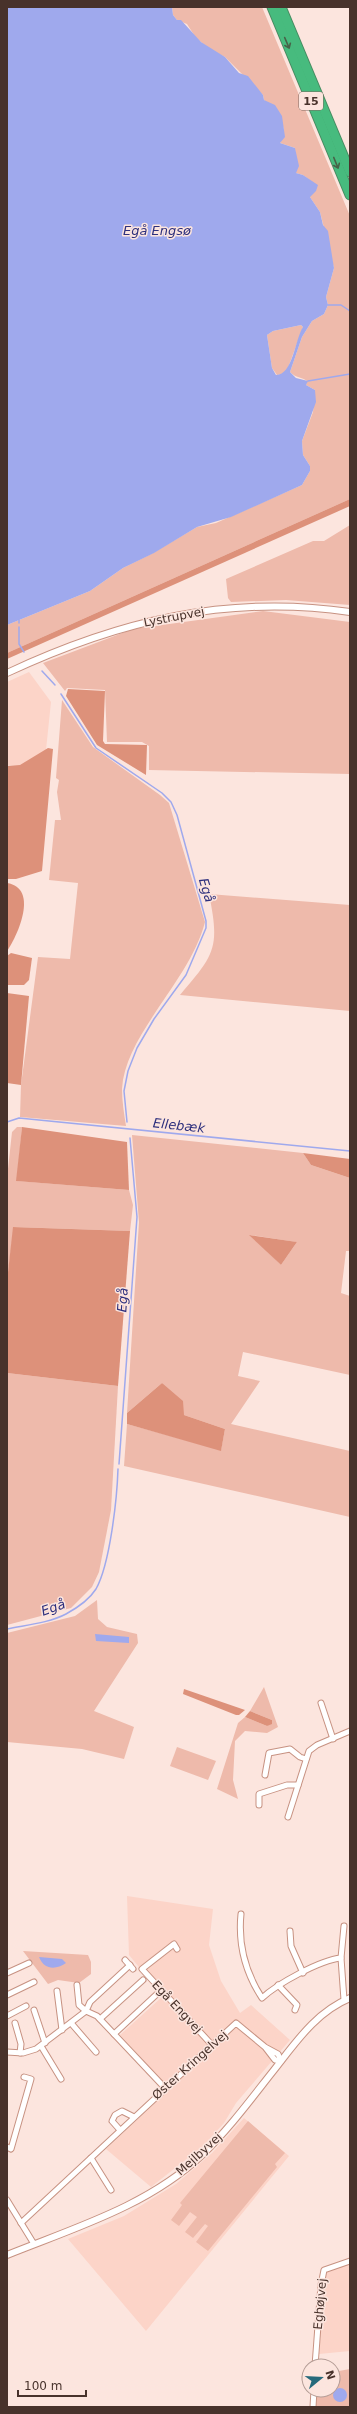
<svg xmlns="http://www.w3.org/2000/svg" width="357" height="2414" font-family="'DejaVu Sans',sans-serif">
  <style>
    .built { fill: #fcd4c8 }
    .green { fill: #eebaab; fill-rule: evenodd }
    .forest { fill: #dd917a }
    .water { fill: #9fa9ed; fill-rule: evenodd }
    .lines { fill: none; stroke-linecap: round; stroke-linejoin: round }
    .stream { stroke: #9fa9ed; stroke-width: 1.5 }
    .minor-casing { stroke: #c79282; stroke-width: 7 }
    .tertiary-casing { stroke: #c79282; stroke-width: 8 }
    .motorway-casing { stroke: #478b61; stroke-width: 11 }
    .minor { stroke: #fff; stroke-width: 5 }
    .tertiary { stroke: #fff; stroke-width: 6 }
    .motorway { stroke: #47bb7e; stroke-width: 9 }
    .oneway { stroke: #486248 }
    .labels { text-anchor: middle; stroke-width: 3; stroke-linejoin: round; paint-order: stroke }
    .shield { fill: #fce5de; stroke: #7e6861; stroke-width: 1 }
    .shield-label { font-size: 11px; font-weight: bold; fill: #48322b }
    .street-label { font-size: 12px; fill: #48322b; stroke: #fce5de }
    .water-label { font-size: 13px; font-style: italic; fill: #2e307d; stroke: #fce5de }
  </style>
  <rect width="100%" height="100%" fill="#fce5de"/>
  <!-- built -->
  <g class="built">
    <path d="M 29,672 L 51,702 L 46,750 L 20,766 L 7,765 L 7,682 Z"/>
    <path d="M 127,1896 L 213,1909 L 209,1945 L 221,1981 L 240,2013 L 251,2005 L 290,2040 L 236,2103 L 224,2123 L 203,2146 L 151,2187 L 106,2149 L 170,2089 L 120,2035 L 163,1996 L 129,1955 Z"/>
    <path d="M 244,2118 L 289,2156 L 146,2331 L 68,2239 L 124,2216 L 176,2184 L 212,2153 Z"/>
    <path d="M 350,2264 L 350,2351 L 319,2354 L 326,2271 L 341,2265 Z"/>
  </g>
  <!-- green -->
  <g class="green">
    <path d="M 172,7 L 262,7 L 350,216 L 350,499 L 7,653 L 7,625 L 90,591 L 123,568 L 153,553 L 197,527 L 216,523 L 302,485 L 310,471 L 310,466 L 303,455 L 302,441 L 313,412 L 315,390 L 306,385 L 307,381 C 302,377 296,378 290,372 L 302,337 L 312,321 L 324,314 L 328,305 L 326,297 L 334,268 L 320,212 L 310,197 L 311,181 L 303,175 L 296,173 L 295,148 L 280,143 C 291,128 276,110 264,100 L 263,95 L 225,57 L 211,50 L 196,38 L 187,24 L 177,20 L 173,15 Z"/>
    <path d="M 301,325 L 303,327 L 288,368 L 283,374 L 277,375 L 272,368 L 267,335 L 273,331 Z"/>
    <path d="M 350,525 L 350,605 L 286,600 L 231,602 L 228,598 L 226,579 L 313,541 L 324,541 Z"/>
    <path d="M 263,611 L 350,622 L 350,774 L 149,770 L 149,746 L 142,742 L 107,742 L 105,690 L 67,688 L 65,691 L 43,663 L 133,629 Z"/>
    <path d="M 62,700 L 93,747 L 160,795 L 169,803 L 205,922 C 190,981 125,1034 122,1089 C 122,1101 124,1114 126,1126 L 20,1117 L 21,1085 L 38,957 L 70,959 L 78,883 L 49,880 L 55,820 L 61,820 L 57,792 L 59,780 L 56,778 Z"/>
    <path d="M 209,894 L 350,905 L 350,1011 L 180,995 C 215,954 220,948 209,894 Z"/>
    <path d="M 17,1127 L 22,1127 L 17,1181 L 129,1190 L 133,1205 L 130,1231 L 14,1227 L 7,1281 L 7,1178 L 12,1132 Z"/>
    <path d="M 132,1135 L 303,1153 L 311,1165 L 350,1178 L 350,1251 L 346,1251 L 341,1293 L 350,1296 L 350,1375 L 243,1352 L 238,1376 L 260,1381 L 231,1424 L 350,1451 L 350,1517 L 124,1466 L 127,1424 L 221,1450 L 225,1429 L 184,1415 L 162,1383 L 127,1413 L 139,1222 ZM 250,1235 L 296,1242 L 297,1242 L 281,1265 Z"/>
    <path d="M 7,1373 L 118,1386 L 111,1510 L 99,1572 L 92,1587 L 71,1608 L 7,1625 Z"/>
    <path d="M 97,1600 L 98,1619 L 107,1627 L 137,1634 L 138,1643 L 94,1711 L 134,1727 L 124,1759 L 82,1749 L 7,1742 L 7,1633 L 75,1616 Z"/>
    <path d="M 264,1687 L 278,1727 L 267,1733 L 245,1731 L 235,1741 L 233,1780 L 238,1799 L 217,1789 L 238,1723 L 245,1717 L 267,1726 L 272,1720 L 250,1711 Z"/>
    <path d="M 177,1747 L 216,1761 L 208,1780 L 170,1766 Z"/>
    <path d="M 23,1951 L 88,1955 L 91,1962 L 91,1974 L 79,1983 L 58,1980 L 48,1984 Z"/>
    <path d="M 248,2121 L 285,2153 L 275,2164 L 277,2167 L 208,2251 L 196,2242 L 208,2226 L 205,2224 L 193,2238 L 185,2232 L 197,2217 L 190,2212 L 179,2226 L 171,2220 L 182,2205 L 180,2203 Z"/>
    <path d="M 350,2369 L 350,2407 L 316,2407 L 317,2390 L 333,2390 L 333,2372 Z"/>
  </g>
  <!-- forest -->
  <g class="forest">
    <path d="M 350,499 L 350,506 L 7,659 L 7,653 Z"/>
    <path d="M 68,689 L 105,691 L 103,741 L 105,744 L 147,745 L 146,775 L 97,745 L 66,696 Z"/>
    <path d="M 48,748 L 53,749 L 42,871 L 16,879 L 7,879 L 7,766 L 20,765 Z"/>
    <path d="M 7,883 C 39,888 18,935 7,951 Z"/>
    <path d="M 11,953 L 32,958 L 29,980 L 24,985 L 7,985 L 7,956 Z"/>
    <path d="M 7,993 L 29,996 L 21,1085 L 7,1083 Z"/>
    <path d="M 22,1127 L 127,1142 L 129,1190 L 16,1181 Z"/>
    <path d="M 303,1153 L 350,1159 L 350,1178 L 311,1165 Z"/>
    <path d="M 13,1227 L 130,1231 L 118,1386 L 7,1373 L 7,1281 Z"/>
    <path d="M 249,1235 L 297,1242 L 281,1265 Z"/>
    <path d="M 162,1383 L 183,1401 L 184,1415 L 225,1429 L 221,1451 L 127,1424 L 127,1413 Z"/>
    <path d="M 184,1689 L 245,1710 L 239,1715 L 236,1715 L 183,1694 Z"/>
    <path d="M 250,1711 L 272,1720 L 272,1724 L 267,1726 L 245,1717 Z"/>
  </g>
  <!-- water -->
  <g class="water">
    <path d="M 7,7 L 172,7 L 173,15 L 177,20 L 181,20 L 201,42 L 225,57 L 239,73 L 248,76 L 263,95 L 264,100 L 275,105 L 282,116 L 285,137 L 280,143 L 295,148 L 299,166 L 296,173 L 303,175 L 318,185 L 316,191 L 310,197 L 320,212 L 323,225 L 328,231 L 334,268 L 326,297 L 328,305 L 324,314 L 312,321 L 302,337 L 290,372 L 296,378 L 308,381 L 306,385 L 315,390 L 316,402 L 302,441 L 303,455 L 310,466 L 310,471 L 302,485 L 231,517 L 197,527 L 154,553 L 123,568 L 90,591 L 7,625 ZM 301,325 L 303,327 C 295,339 293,375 276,375 L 272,368 L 267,335 L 273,331 Z"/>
    <path d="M 95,1634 L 129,1637 L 129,1643 L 96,1641 Z"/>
    <path d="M 39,1957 L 62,1959 L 66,1963 C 56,1970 44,1970 39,1957 Z"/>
    <circle cx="340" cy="2395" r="7"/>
  </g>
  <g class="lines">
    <!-- stream -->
    <g class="stream">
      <path d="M 328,305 L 341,305 L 350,311"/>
      <path d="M 308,381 L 350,374"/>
      <path d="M 19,620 L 19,623"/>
      <path d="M 19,627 L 19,644 L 24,652"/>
      <path d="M 42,671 L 55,685"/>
      <path d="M 61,694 L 96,748 L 162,793 L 171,802 L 177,815 L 206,921 L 206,928 L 186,975 L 154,1019 L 137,1048 L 128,1071 L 124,1091 L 127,1122"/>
      <path d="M 7,1122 L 19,1118 L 350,1151"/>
      <path d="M 119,1464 L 137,1217 L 130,1138"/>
      <path d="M 7,1629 C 26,1625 49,1623 66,1614 C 77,1608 89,1600 96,1589 C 110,1564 117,1499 118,1469"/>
    </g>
    <!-- minor casing -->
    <g class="minor-casing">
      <g id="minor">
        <path d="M 321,1703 L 333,1739"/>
        <path d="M 265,1775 L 269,1753 L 290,1749 L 300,1757 L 306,1759"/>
        <path d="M 259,1805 L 259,1794 L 287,1785 L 298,1785"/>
        <path d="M 288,1817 L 309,1751 L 317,1745 L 350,1731"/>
        <path d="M 241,1914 C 238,1944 245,1972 262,1998 C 277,1984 320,1960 341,1958"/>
        <path d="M 344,1926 L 341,1958 L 344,2000"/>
        <path d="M 290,1931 L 291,1946 L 303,1973"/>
        <path d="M 177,1949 L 174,1944 L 142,1969 L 212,2045"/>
        <path d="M 125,1960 L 133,1969"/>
        <path d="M 7,1973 L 29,1963"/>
        <path d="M 77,1985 L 79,2005 L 86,2011 L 90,2002 L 130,1965"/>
        <path d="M 278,1985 L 297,2005 L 295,2010"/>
        <path d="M 57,1991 L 62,2030"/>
        <path d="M 7,1995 L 34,1982"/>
        <path d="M 34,2010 L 45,2043"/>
        <path d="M 7,2016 L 26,2006"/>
        <path d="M 100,2019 L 143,1980"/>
        <path d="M 15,2023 L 21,2044 L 20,2053"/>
        <path d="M 71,2023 L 96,2052"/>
        <path d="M 114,2034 L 157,1994"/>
        <path d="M 41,2046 L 61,2079"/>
        <path d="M 7,2052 L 23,2053 L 36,2049 L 86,2011 L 97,2016 L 165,2088"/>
        <path d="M 120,2130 L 112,2121 L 115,2115 L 122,2111 L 134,2117"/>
        <path d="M 7,2147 L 11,2149 L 31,2079 L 24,2077"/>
        <path d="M 91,2158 L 111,2190"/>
        <path d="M 7,2200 L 34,2244"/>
        <path d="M 21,2223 L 236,2023 L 265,2047 L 278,2054 L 281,2061 L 275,2060 L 265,2047"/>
        <path d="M 315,2366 L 321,2285 L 324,2270 L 350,2261"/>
        <path d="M 313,2407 L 314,2390"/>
      </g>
    </g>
    <!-- tertiary casing -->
    <g class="tertiary-casing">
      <g id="tertiary">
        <path d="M 7,673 C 118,621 227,594 350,612"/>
        <path d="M 7,2255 C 74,2228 148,2206 202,2155 C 229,2129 251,2099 274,2070 C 296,2042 316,2012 350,1998"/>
      </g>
    </g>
    <!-- motorway casing -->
    <g class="motorway-casing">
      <g id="motorway">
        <path d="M 272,7 L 350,195"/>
        <path d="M 281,7 L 350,172"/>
      </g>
    </g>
    <!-- minor -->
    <use href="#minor" class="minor"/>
    <!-- tertiary -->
    <use href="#tertiary" class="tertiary"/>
    <!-- motorway -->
    <use href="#motorway" class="motorway"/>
  </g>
  <!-- one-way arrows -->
  <defs><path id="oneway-shaft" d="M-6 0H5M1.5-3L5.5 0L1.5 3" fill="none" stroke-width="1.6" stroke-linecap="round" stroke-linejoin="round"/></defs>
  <g class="oneway">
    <use href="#oneway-shaft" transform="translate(287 43) rotate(67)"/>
    <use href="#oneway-shaft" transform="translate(336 163) rotate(68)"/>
  </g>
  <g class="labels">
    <!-- shield labels -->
    <rect class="shield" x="299" y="92" width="24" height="18" rx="3"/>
    <g class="shield-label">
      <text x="311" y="105">15</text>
    </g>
    <!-- street labels -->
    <g class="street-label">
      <text transform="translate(174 617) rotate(-11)" y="4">Lystrupvej</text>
      <text transform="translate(177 2007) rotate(47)" y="4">Egå Engvej</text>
      <text transform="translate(190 2065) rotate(-42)" y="4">Øster Kringelvej</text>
      <text transform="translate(199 2154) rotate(-42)" y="4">Mejlbyvej</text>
      <text transform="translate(320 2304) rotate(-85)" y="4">Eghøjvej</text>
    </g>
    <!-- water labels -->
    <g class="water-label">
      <text x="157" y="235">Egå Engsø</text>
      <text transform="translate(207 890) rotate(73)" y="5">Egå</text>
      <text transform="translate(179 1125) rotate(6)" y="5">Ellebæk</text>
      <text transform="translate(122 1300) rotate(-86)" y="5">Egå</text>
      <text transform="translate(53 1607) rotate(-19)" y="5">Egå</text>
    </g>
  </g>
  <!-- border -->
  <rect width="357" height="2414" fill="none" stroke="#48322b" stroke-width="16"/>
  <!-- north arrow -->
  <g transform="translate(321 2378) rotate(72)"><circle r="19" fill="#fce5de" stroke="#b49d96"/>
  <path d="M0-3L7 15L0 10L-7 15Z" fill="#266a7b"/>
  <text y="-6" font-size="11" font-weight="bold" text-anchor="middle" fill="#48322b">N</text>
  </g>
  <!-- scale -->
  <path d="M18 2390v6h68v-6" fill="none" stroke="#48322b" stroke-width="2"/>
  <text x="24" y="2390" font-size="12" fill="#48322b" stroke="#fce5de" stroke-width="3" paint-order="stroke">100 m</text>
</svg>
